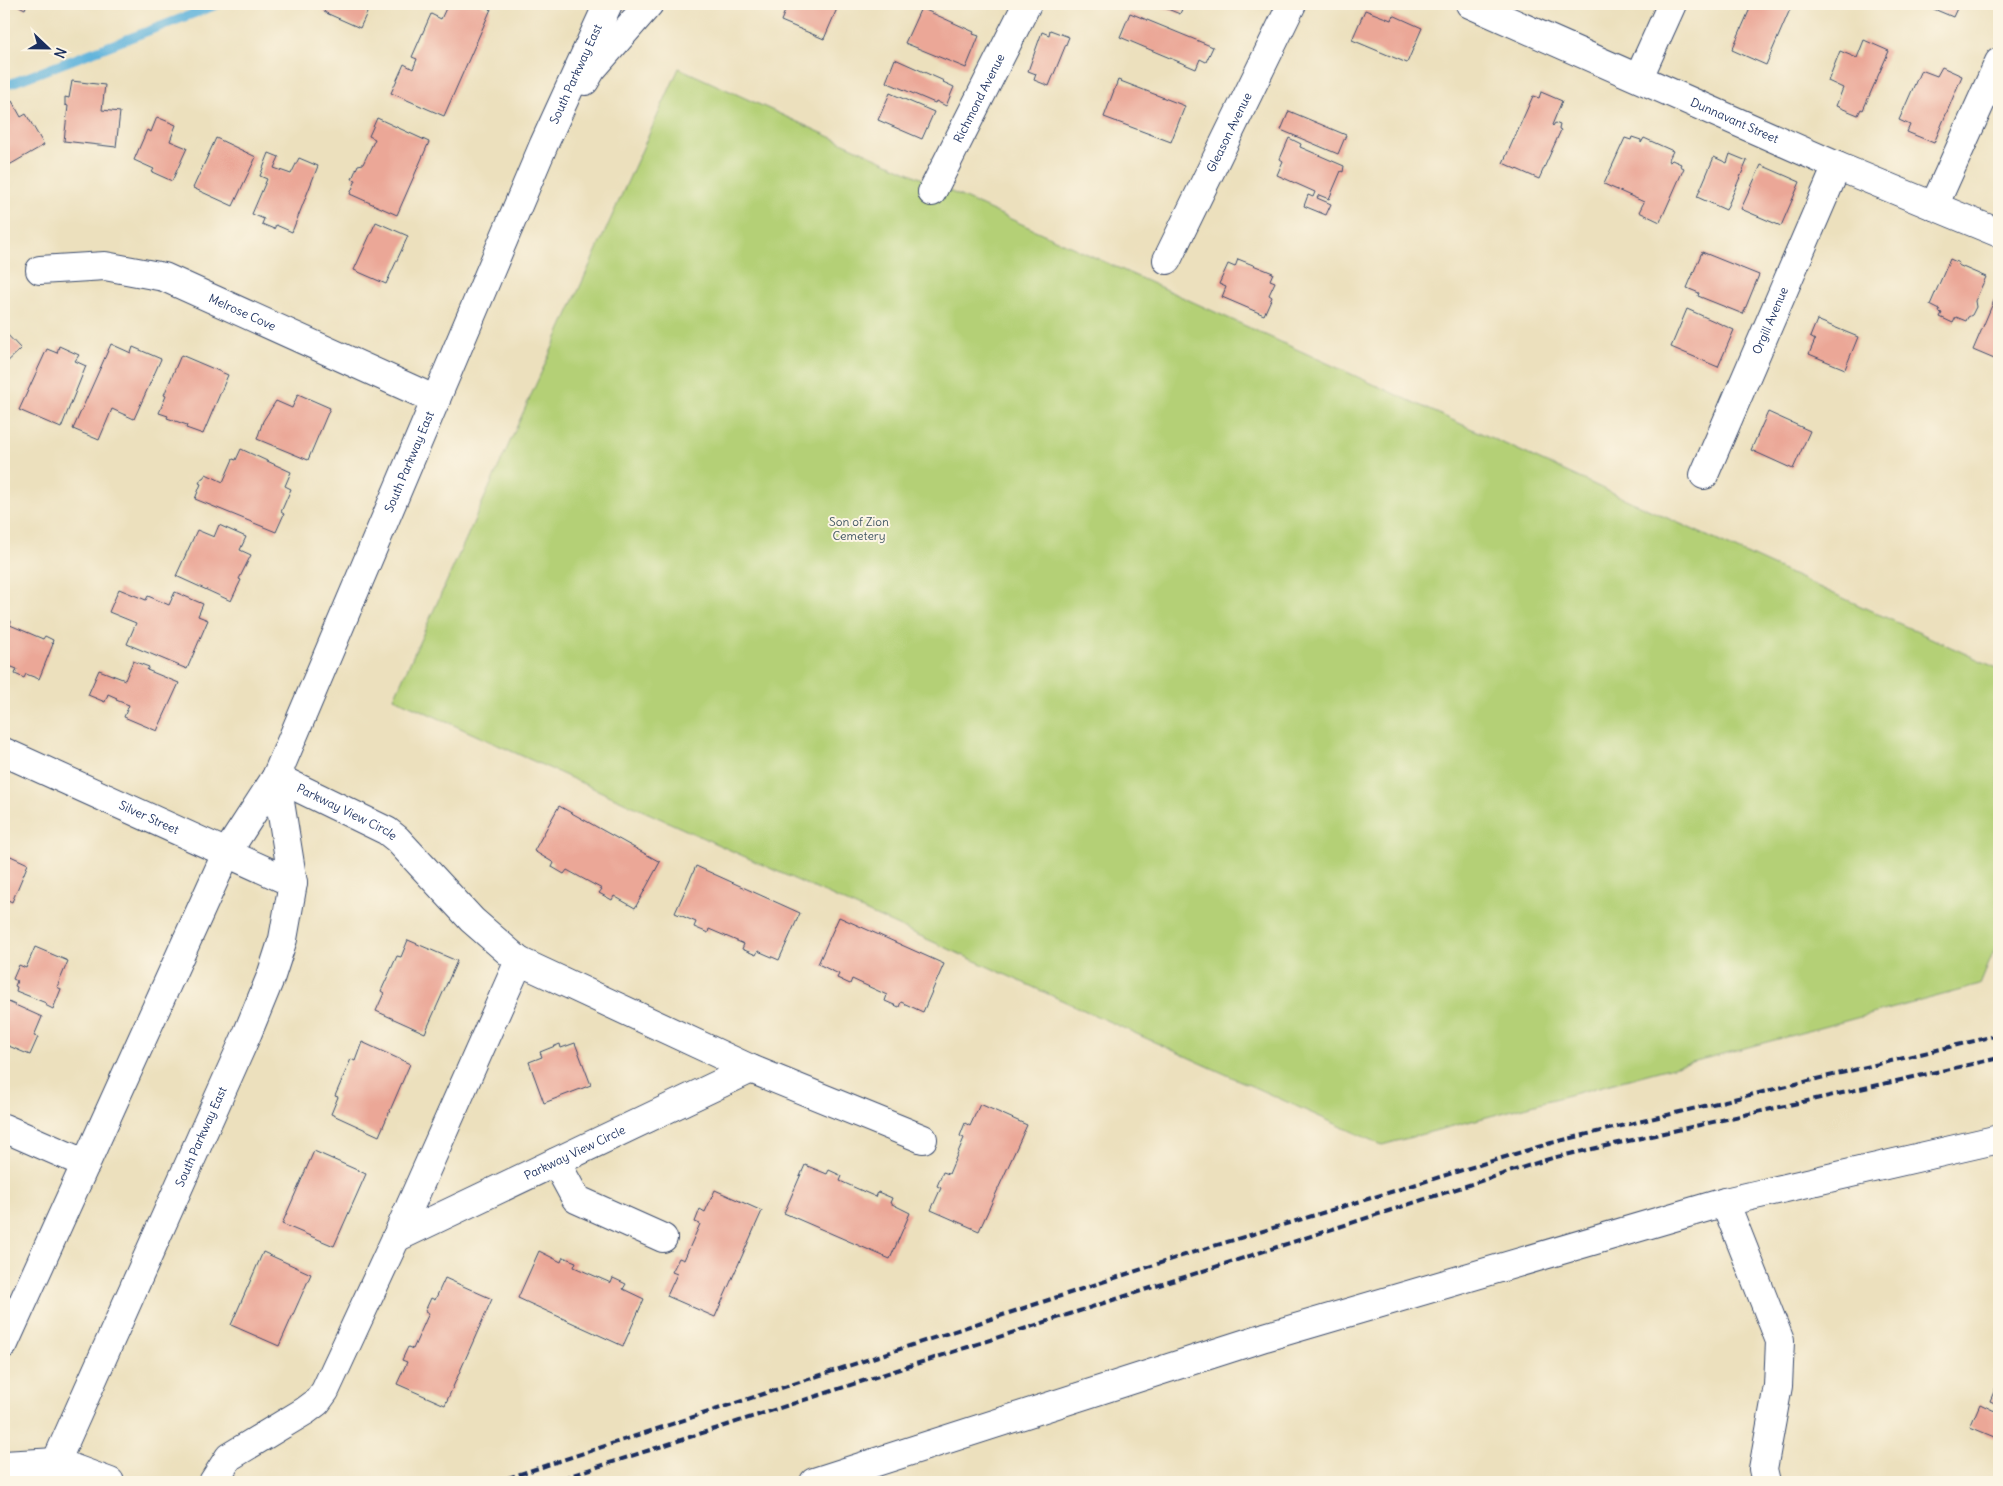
<svg xmlns="http://www.w3.org/2000/svg" width="2003" height="1486" font-family="Delius,sans-serif">
  <style>
    .green { fill: #b4d076; stroke: #68806a }
    .lines { fill: none; stroke-linecap: round; stroke-linejoin: round }
    .stream { stroke: #60b4dc; stroke-width: 9 }
    .building { fill: #eba797 }
    .minor-casing { stroke: #3a4a6c; stroke-width: 30 }
    .major-casing { stroke: #3a4a6c; stroke-width: 30 }
    .minor { stroke: #fff; stroke-width: 28 }
    .major { stroke: #fff; stroke-width: 28 }
    .rail { stroke: #1b2f5e; stroke-width: 4; stroke-dasharray: 8 4; stroke-linecap: butt }
    .labels { text-anchor: middle; stroke-width: 4; stroke-linejoin: round; paint-order: stroke }
    .street-label { font-size: 12px; fill: #1b2f5e; stroke: #fcf5e5 }
    .park-label { font-size: 12px; fill: #415764; stroke: #fcf5e5 }
  </style>
  <rect width="100%" height="100%" fill="#fcf5e5"/>
  <filter id="ink" filterUnits="userSpaceOnUse"><feTurbulence type="fractalNoise" baseFrequency=".02" numOctaves="2"/><feDisplacementMap in="SourceGraphic" scale="10" xChannelSelector="R" yChannelSelector="G"/><feConvolveMatrix kernelMatrix="1 2 1 2 8 2 1 2 1" color-interpolation-filters="sRGB"/></filter>
  <filter id="wash" filterUnits="userSpaceOnUse"><feTurbulence type="fractalNoise" baseFrequency=".0096" numOctaves="4" result="noise"/><feDisplacementMap in="SourceGraphic" scale="20" xChannelSelector="R" yChannelSelector="G"/><feGaussianBlur stdDeviation="1.12" result="paint"/><feColorMatrix in="noise" values="0 0 0 0 0 0 0 0 0 0 0 0 0 0 0 0 0 1.4 0 .05"/><feComposite in="paint" operator="in"/></filter>
  <g filter="url(#wash)">
    <rect width="100%" height="100%" fill="#ece0bd"/>
    <!-- green -->
    <path class="green" d="M 679,68 L 1999,669 L 1999,939 L 1980,985 L 1382,1145 L 394,698 Z"/>
    <g class="lines">
      <!-- stream -->
      <path class="stream" d="M 4,86 L 219,4"/>
    </g>
    <g id="blocks">
      <!-- building -->
      <g class="building">
        <path d="M 8,4 L 27,4 L 25,9 L 15,4 L 14,6 Z"/>
        <path d="M 328,4 L 371,4 L 360,28 L 324,12 Z"/>
        <path d="M 448,4 L 479,4 L 491,9 L 444,116 L 391,93 L 404,64 L 413,69 L 417,59 L 412,57 L 431,14 L 441,19 Z"/>
        <path d="M 781,4 L 839,4 L 824,39 L 781,21 L 787,6 Z"/>
        <path d="M 1161,4 L 1184,4 L 1180,14 L 1160,6 Z"/>
        <path d="M 1752,4 L 1767,4 L 1773,7 L 1774,4 L 1784,4 L 1791,7 L 1766,65 L 1732,50 Z"/>
        <path d="M 1922,4 L 1959,4 L 1953,17 Z"/>
        <path d="M 921,8 L 974,32 L 973,34 L 979,36 L 966,68 L 905,43 Z"/>
        <path d="M 1365,10 L 1391,20 L 1393,15 L 1422,28 L 1407,63 L 1352,40 Z"/>
        <path d="M 1130,13 L 1213,47 L 1206,62 L 1200,59 L 1196,69 L 1120,37 Z"/>
        <path d="M 1050,30 L 1069,37 L 1049,86 L 1034,80 L 1036,74 L 1028,71 L 1042,32 L 1049,35 Z"/>
        <path d="M 1864,40 L 1889,51 L 1863,110 L 1861,109 L 1858,115 L 1836,106 L 1843,88 L 1828,81 L 1840,51 L 1857,58 Z"/>
        <path d="M 895,59 L 944,81 L 943,82 L 954,87 L 946,106 L 936,101 L 935,103 L 886,82 Z"/>
        <path d="M 1942,67 L 1962,76 L 1934,143 L 1907,132 L 1910,125 L 1899,120 L 1921,70 L 1937,76 Z"/>
        <path d="M 1118,80 L 1185,106 L 1171,142 L 1104,117 Z"/>
        <path d="M 72,81 L 105,85 L 102,110 L 120,112 L 116,147 L 64,141 L 68,106 L 65,105 L 65,97 L 69,98 Z"/>
        <path d="M 1541,92 L 1562,101 L 1552,125 L 1553,126 L 1555,123 L 1560,125 L 1559,129 L 1561,130 L 1539,179 L 1503,163 L 1533,96 L 1539,98 Z"/>
        <path d="M 890,93 L 934,112 L 922,139 L 878,120 Z"/>
        <path d="M 12,101 L 21,117 L 26,114 L 44,145 L 4,168 L 4,106 Z"/>
        <path d="M 1289,111 L 1346,135 L 1338,154 L 1281,130 Z"/>
        <path d="M 157,117 L 176,125 L 170,141 L 187,148 L 172,181 L 152,172 L 154,169 L 134,160 L 147,130 L 151,132 Z"/>
        <path d="M 377,118 L 429,142 L 397,215 L 350,194 L 356,180 L 352,179 L 358,165 L 363,164 L 375,139 L 369,136 Z"/>
        <path d="M 1632,137 L 1641,140 L 1641,143 L 1644,138 L 1673,151 L 1668,161 L 1670,162 L 1672,160 L 1681,164 L 1680,166 L 1684,168 L 1660,222 L 1639,212 L 1644,202 L 1604,184 L 1625,138 L 1631,140 Z"/>
        <path d="M 216,138 L 256,157 L 233,206 L 193,188 Z"/>
        <path d="M 1289,138 L 1301,144 L 1300,147 L 1344,166 L 1343,172 L 1341,171 L 1329,199 L 1319,195 L 1317,198 L 1331,204 L 1326,215 L 1304,206 L 1308,195 L 1313,197 L 1315,192 L 1277,175 L 1283,161 L 1280,159 Z"/>
        <path d="M 269,153 L 279,157 L 274,168 L 291,174 L 299,158 L 318,166 L 292,232 L 276,225 L 274,229 L 262,224 L 264,219 L 252,214 L 267,179 L 260,176 Z"/>
        <path d="M 1730,154 L 1747,161 L 1726,210 L 1697,197 L 1714,157 L 1727,163 Z"/>
        <path d="M 1761,165 L 1800,182 L 1781,226 L 1741,209 Z"/>
        <path d="M 376,222 L 408,236 L 386,284 L 354,270 Z"/>
        <path d="M 1702,252 L 1759,275 L 1743,314 L 1698,296 L 1699,293 L 1687,288 Z"/>
        <path d="M 1238,259 L 1273,273 L 1270,280 L 1275,282 L 1269,295 L 1272,297 L 1264,315 L 1222,297 L 1226,287 L 1219,284 L 1228,264 L 1235,267 Z"/>
        <path d="M 1950,259 L 1959,263 L 1958,265 L 1986,277 L 1975,301 L 1976,307 L 1972,315 L 1968,317 L 1966,321 L 1956,317 L 1953,323 L 1940,317 L 1942,313 L 1939,312 L 1940,310 L 1930,305 Z"/>
        <path d="M 1999,289 L 1999,361 L 1973,350 Z"/>
        <path d="M 1687,309 L 1734,330 L 1718,367 L 1671,347 Z"/>
        <path d="M 1817,320 L 1858,337 L 1845,369 L 1809,354 L 1815,340 L 1810,337 Z"/>
        <path d="M 4,331 L 21,349 L 4,365 Z"/>
        <path d="M 111,344 L 131,353 L 133,347 L 161,359 L 134,419 L 112,409 L 99,440 L 73,429 Z"/>
        <path d="M 59,346 L 79,355 L 75,361 L 86,366 L 61,428 L 19,410 L 47,349 L 57,353 Z"/>
        <path d="M 181,355 L 228,375 L 203,434 L 186,428 L 187,425 L 167,418 L 168,416 L 159,413 L 166,396 L 164,395 Z"/>
        <path d="M 298,394 L 330,408 L 308,460 L 257,439 L 263,421 L 276,401 L 292,408 Z"/>
        <path d="M 1768,412 L 1810,431 L 1793,469 L 1751,450 Z"/>
        <path d="M 241,449 L 291,472 L 285,486 L 291,489 L 281,512 L 284,514 L 276,532 L 195,499 L 201,484 L 199,483 L 202,478 L 203,478 L 206,474 L 223,482 L 233,459 L 236,460 Z"/>
        <path d="M 219,525 L 246,537 L 240,550 L 251,555 L 239,579 L 241,580 L 231,601 L 176,576 L 197,530 L 214,537 Z"/>
        <path d="M 119,589 L 146,600 L 148,596 L 169,605 L 175,592 L 203,604 L 198,616 L 208,620 L 187,669 L 127,644 L 136,623 L 109,612 Z"/>
        <path d="M 4,618 L 11,621 L 10,625 L 43,639 L 45,636 L 53,640 L 52,643 L 53,644 L 39,679 L 26,674 L 24,678 L 15,674 L 17,669 L 4,664 Z"/>
        <path d="M 133,661 L 149,667 L 147,670 L 179,683 L 157,731 L 124,717 L 129,705 L 116,700 L 117,698 L 108,694 L 105,702 L 88,695 L 99,670 L 125,680 Z"/>
        <path d="M 559,806 L 660,862 L 635,908 L 614,896 L 612,900 L 599,893 L 602,889 L 567,870 L 564,874 L 552,867 L 554,863 L 534,851 Z"/>
        <path d="M 4,853 L 28,864 L 12,902 L 4,898 Z"/>
        <path d="M 696,866 L 800,913 L 779,960 L 758,951 L 756,955 L 742,949 L 744,944 L 709,929 L 708,933 L 694,927 L 696,922 L 675,913 Z"/>
        <path d="M 839,917 L 944,964 L 923,1012 L 901,1002 L 899,1007 L 885,1001 L 887,995 L 852,979 L 850,984 L 837,978 L 839,974 L 818,964 Z"/>
        <path d="M 408,940 L 457,961 L 425,1033 L 376,1011 L 384,993 L 381,991 L 397,956 L 401,957 Z"/>
        <path d="M 35,947 L 68,961 L 57,987 L 61,989 L 53,1009 L 45,1005 L 46,1003 L 16,991 L 17,987 L 15,986 L 17,981 L 13,979 L 19,965 L 26,968 Z"/>
        <path d="M 4,1000 L 42,1017 L 34,1036 L 38,1037 L 30,1055 L 4,1044 Z"/>
        <path d="M 362,1042 L 410,1064 L 379,1136 L 331,1114 L 338,1097 L 335,1096 L 351,1059 L 355,1061 Z"/>
        <path d="M 575,1043 L 591,1085 L 544,1103 L 529,1062 L 542,1057 L 540,1052 L 560,1044 L 561,1048 Z"/>
        <path d="M 980,1104 L 1027,1125 L 979,1231 L 931,1210 L 941,1188 L 937,1186 L 943,1172 L 949,1174 L 964,1138 L 960,1136 L 965,1123 L 970,1126 Z"/>
        <path d="M 314,1151 L 366,1174 L 334,1246 L 282,1224 Z"/>
        <path d="M 805,1165 L 827,1174 L 829,1170 L 842,1176 L 840,1181 L 876,1197 L 878,1192 L 892,1198 L 890,1203 L 910,1213 L 890,1259 L 784,1213 Z"/>
        <path d="M 715,1190 L 762,1211 L 715,1317 L 667,1296 L 677,1274 L 672,1272 L 679,1258 L 684,1260 L 700,1224 L 695,1222 L 700,1209 L 705,1212 Z"/>
        <path d="M 539,1251 L 561,1262 L 563,1257 L 576,1262 L 574,1267 L 611,1283 L 613,1278 L 626,1284 L 623,1289 L 644,1299 L 623,1346 L 518,1298 Z"/>
        <path d="M 263,1252 L 311,1274 L 279,1346 L 231,1325 Z"/>
        <path d="M 445,1278 L 492,1299 L 445,1405 L 397,1384 L 407,1362 L 402,1360 L 408,1347 L 413,1349 L 429,1313 L 425,1311 L 431,1298 L 435,1300 Z"/>
        <path d="M 1999,1380 L 1999,1405 L 1990,1401 Z"/>
        <path d="M 1980,1404 L 1999,1413 L 1999,1439 L 1970,1427 Z"/>
      </g>
    </g>
  </g>
  <g filter="url(#ink)">
    <use href="#blocks" fill-opacity="0" stroke="#3a4a6c" stroke-width="1"/>
    <g class="lines">
      <!-- minor casing -->
      <g class="minor-casing">
        <g id="minor">
          <path id="s1" d="M 1470,4 L 1837,166 L 1999,233"/>
          <path d="M 1639,77 L 1672,4"/>
          <path id="s2" d="M 932,192 L 1027,4"/>
          <path d="M 1934,206 L 1999,62"/>
          <path id="s3" d="M 1167,260 L 1292,4"/>
          <path id="s4" d="M 40,270 L 105,266 L 164,277 L 436,400"/>
          <path id="s5" d="M 1704,475 L 1837,166"/>
          <path id="s6" d="M 4,752 L 293,883"/>
          <path id="s7" d="M 276,777 L 387,831 L 397,839 L 472,920 L 519,961"/>
          <path d="M 4,1128 L 86,1164"/>
          <path d="M 556,1162 L 576,1199 L 663,1238"/>
          <path d="M 1725,1202 L 1780,1341 L 1778,1386 L 1763,1469 L 1766,1482"/>
          <path id="s8" d="M 396,1238 L 751,1069"/>
          <path d="M 4,1465 L 56,1462 L 110,1482"/>
          <path d="M 213,1482 L 229,1457 L 305,1411 L 317,1402 L 325,1391 L 396,1238 L 519,961 L 751,1069 L 923,1139"/>
          <path d="M 814,1482 L 1265,1337 L 1725,1202 L 1999,1139"/>
        </g>
      </g>
      <!-- major casing -->
      <g class="major-casing">
        <g id="major">
          <path d="M 585,81 L 592,69 L 649,4"/>
          <path id="s9" d="M 4,1344 L 226,854 L 276,777 L 544,144 L 608,4"/>
          <path id="s10" d="M 47,1482 L 248,1032 L 271,976 L 283,939 L 293,883 L 276,777"/>
        </g>
      </g>
      <!-- minor -->
      <use href="#minor" class="minor"/>
      <!-- major -->
      <use href="#major" class="major"/>
      <!-- rail -->
      <g class="rail">
        <path d="M 496,1482 L 1191,1253 L 1551,1143 L 1999,1035"/>
        <path d="M 551,1482 L 1552,1158 L 1999,1058"/>
      </g>
    </g>
  </g>
  <g class="labels">
    <!-- street labels -->
    <g class="street-label">
      <text dy="4" stroke="none"><textPath href="#s9" startOffset="1394">South Parkway East</textPath></text>
      <text dy="4" stroke="none"><textPath href="#s2" startOffset="105">Richmond Avenue</textPath></text>
      <text dy="4" stroke="none"><textPath href="#s1" startOffset="289">Dunnavant Street</textPath></text>
      <text dy="4" stroke="none"><textPath href="#s3" startOffset="142">Gleason Avenue</textPath></text>
      <text dy="4" stroke="none"><textPath href="#s4" startOffset="211">Melrose Cove</textPath></text>
      <text dy="4" stroke="none"><textPath href="#s5" startOffset="168">Orgill Avenue</textPath></text>
      <text dy="4" stroke="none"><textPath href="#s9" startOffset="972">South Parkway East</textPath></text>
      <text dy="4" stroke="none"><textPath href="#s7" startOffset="79">Parkway View Circle</textPath></text>
      <text dy="4" stroke="none"><textPath href="#s6" startOffset="159">Silver Street</textPath></text>
      <text dy="4" stroke="none"><textPath href="#s10" startOffset="378">South Parkway East</textPath></text>
      <text dy="4" stroke="none"><textPath href="#s8" startOffset="198">Parkway View Circle</textPath></text>
    </g>
    <!-- park labels -->
    <g class="park-label">
      <text x="859" y="526">Son of Zion<tspan x="859" dy="14">Cemetery</tspan></text>
    </g>
  </g>
  <!-- margin -->
  <rect width="2003" height="1486" fill="none" stroke="#fcf5e5" stroke-width="20"/>
  <!-- north arrow -->
  <g transform="translate(48 48) rotate(112)" stroke="#fcf5e5" stroke-width="4" paint-order="stroke">
  <path d="M0-4L9 19L0 12L-9 19Z" fill="#1b2f5e"/>
  <text y="-8" font-size="14" font-weight="bold" text-anchor="middle" fill="#1b2f5e">N</text>
  </g>
</svg>
